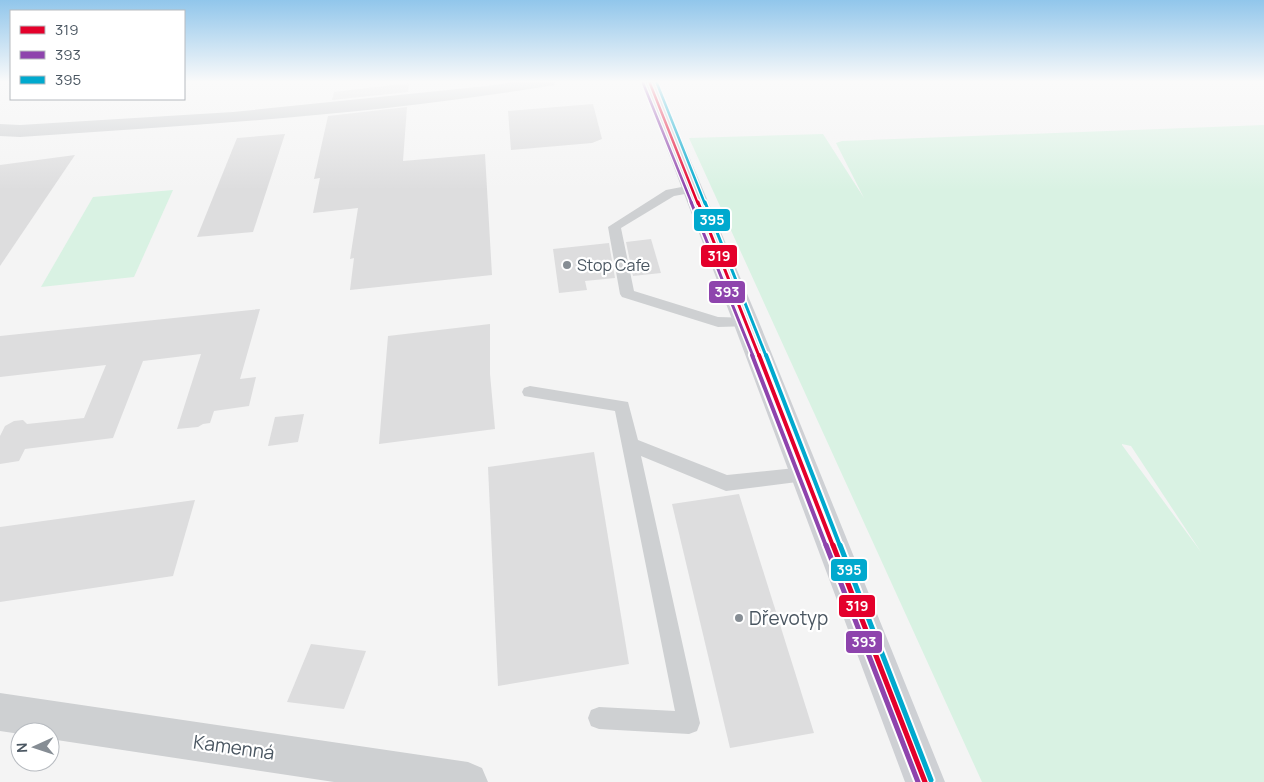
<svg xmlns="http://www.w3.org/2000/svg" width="1264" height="782" font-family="Manrope,sans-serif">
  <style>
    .green { fill: #d9f2e3; fill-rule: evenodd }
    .building { fill: #ddddde }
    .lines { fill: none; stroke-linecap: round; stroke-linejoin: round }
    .lane { fill: #ced0d2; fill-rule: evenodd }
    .street { fill: #ced0d2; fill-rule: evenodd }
    .secondary { fill: #ced0d4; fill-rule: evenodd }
    .bus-1-far3-casing { stroke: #fff; stroke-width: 5 }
    .bus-1-far2-casing { stroke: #fff; stroke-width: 6 }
    .bus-1-far1-casing { stroke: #fff; stroke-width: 8 }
    .bus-1-casing { stroke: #fff; stroke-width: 9 }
    .bus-2-far3-casing { stroke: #fff; stroke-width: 5 }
    .bus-2-far2-casing { stroke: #fff; stroke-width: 6 }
    .bus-2-far1-casing { stroke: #fff; stroke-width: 8 }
    .bus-2-casing { stroke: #fff; stroke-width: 9 }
    .bus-3-far3-casing { stroke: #fff; stroke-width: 5 }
    .bus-3-far2-casing { stroke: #fff; stroke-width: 6 }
    .bus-3-far1-casing { stroke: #fff; stroke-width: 8 }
    .bus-3-casing { stroke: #fff; stroke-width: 9 }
    .bus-1-far3 { stroke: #e4002b; stroke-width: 2.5 }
    .bus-1-far2 { stroke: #e4002b; stroke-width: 3 }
    .bus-1-far1 { stroke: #e4002b; stroke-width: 4 }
    .bus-1 { stroke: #e4002b; stroke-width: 5 }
    .bus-2-far3 { stroke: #8e44ad; stroke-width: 2.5 }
    .bus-2-far2 { stroke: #8e44ad; stroke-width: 3 }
    .bus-2-far1 { stroke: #8e44ad; stroke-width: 4 }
    .bus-2 { stroke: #8e44ad; stroke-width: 5 }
    .bus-3-far3 { stroke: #00a9ce; stroke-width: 2.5 }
    .bus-3-far2 { stroke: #00a9ce; stroke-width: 3 }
    .bus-3-far1 { stroke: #00a9ce; stroke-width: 4 }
    .bus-3 { stroke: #00a9ce; stroke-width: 5 }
    .poi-dot { fill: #868d94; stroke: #fff; stroke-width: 2 }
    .labels { text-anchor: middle; stroke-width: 4.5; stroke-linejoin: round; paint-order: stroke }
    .poi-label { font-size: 16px; fill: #4a5661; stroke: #fff; text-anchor: start }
    .near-poi-label { font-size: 19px; fill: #4a5661; stroke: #fff; text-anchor: start }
    .near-street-label { font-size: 19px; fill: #4a5661; stroke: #fff }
    .line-badge { stroke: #fff; stroke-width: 2 }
    .badge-label { font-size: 14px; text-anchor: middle; font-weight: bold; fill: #fff }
  </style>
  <rect width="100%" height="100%" fill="#f4f4f4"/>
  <!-- green -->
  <g class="green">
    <path d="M 1264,125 L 1264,782 L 982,782 L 689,138 L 823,134 L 864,198 L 836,143 L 842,141 ZM 1122,444 L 1131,446 L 1201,552 L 1122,445 Z"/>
    <path d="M 173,190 L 134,277 L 41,287 L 93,197 Z"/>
  </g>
  <!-- building -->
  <g class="building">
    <path d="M 409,83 L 408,92 L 332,100 L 334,92 Z"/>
    <path d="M 593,104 L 602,139 L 592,143 L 511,150 L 508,111 Z"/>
    <path d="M 407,107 L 403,161 L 485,154 L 492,275 L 350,290 L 354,258 L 350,259 L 358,208 L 313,213 L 320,178 L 314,179 L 328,116 Z"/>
    <path d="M 285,134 L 253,232 L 197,237 L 237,138 Z"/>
    <path d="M 75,155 L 0,266 L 0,165 Z"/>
    <path d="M 651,239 L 661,273 L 633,276 L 626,242 Z"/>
    <path d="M 609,243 L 615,278 L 585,281 L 587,290 L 559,293 L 553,249 Z"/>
    <path d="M 260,309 L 240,379 L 256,377 L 249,406 L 214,411 L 210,423 L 203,424 L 198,427 L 177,429 L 201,354 L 143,361 L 113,438 L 25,449 L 19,461 L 0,464 L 0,436 L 5,426 L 14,421 L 23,420 L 27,424 L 84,418 L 106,365 L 0,377 L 0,336 Z"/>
    <path d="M 490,324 L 490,374 L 495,429 L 379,444 L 388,336 Z"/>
    <path d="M 304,414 L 298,442 L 268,446 L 275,417 Z"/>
    <path d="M 594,452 L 629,664 L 498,686 L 488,467 Z"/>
    <path d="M 739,494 L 814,733 L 730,748 L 672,504 Z"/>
    <path d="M 195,500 L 173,576 L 0,602 L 0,527 Z"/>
    <path d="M 311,644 L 366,651 L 344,709 L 287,702 Z"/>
  </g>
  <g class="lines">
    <!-- lane -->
    <g class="lane">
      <path d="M 692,185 L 698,189 L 696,192 L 674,196 L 621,228 L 634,291 L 718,317 L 751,318 L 753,322 L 751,326 L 718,327 L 622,297 L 620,294 L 608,227 L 666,190 Z"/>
      <path d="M 530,386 L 628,402 L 638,440 L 727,475 L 805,467 L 811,469 L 814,474 L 811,479 L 805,481 L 726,491 L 641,456 L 700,723 L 697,731 L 689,734 L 599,729 L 591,726 L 588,718 L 591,710 L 599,707 L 675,711 L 615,411 L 524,396 L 522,392 L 524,388 Z"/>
    </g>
    <!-- street -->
    <g class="street">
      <path d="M 519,81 L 556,81 L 554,85 L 548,86 C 374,115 196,125 20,137 L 0,136 L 0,124 L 20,125 L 233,112 L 487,86 Z"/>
      <path d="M 0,693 L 468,762 L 482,768 L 488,782 L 334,782 L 50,739 L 50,732 L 20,732 L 20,734 L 0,731 Z"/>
    </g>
    <!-- secondary -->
    <path class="secondary" d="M 641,81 L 657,81 L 759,322 L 945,782 L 905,782 L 733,322 Z"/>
    <!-- bus-1-far3 casing -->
    <g class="bus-1-far3-casing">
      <path id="bus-1-far3" d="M 649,81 L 698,204"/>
    </g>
    <!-- bus-1-far2 casing -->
    <g class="bus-1-far2-casing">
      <path id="bus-1-far2" d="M 698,202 L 759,356"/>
    </g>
    <!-- bus-1-far1 casing -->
    <g class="bus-1-far1-casing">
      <path id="bus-1-far1" d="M 759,355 L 833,546"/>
    </g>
    <!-- bus-1 casing -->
    <g class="bus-1-casing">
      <path id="bus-1" d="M 833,545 L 925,782"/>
    </g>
    <!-- bus-2-far3 casing -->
    <g class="bus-2-far3-casing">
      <path id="bus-2-far3" d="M 643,83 L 692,204"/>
    </g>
    <!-- bus-2-far2 casing -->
    <g class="bus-2-far2-casing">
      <path id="bus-2-far2" d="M 691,202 L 753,356"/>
    </g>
    <!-- bus-2-far1 casing -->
    <g class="bus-2-far1-casing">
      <path id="bus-2-far1" d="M 752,355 L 826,546"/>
    </g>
    <!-- bus-2 casing -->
    <g class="bus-2-casing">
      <path id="bus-2" d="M 826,545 L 918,782"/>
    </g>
    <!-- bus-3-far3 casing -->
    <g class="bus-3-far3-casing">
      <path id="bus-3-far3" d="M 656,81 L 705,204"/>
    </g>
    <!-- bus-3-far2 casing -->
    <g class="bus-3-far2-casing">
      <path id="bus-3-far2" d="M 705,202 L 766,356"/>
    </g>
    <!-- bus-3-far1 casing -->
    <g class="bus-3-far1-casing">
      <path id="bus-3-far1" d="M 766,355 L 840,546"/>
    </g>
    <!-- bus-3 casing -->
    <g class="bus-3-casing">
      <path id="bus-3" d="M 840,545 L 931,780"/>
    </g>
    <!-- bus-1-far3 -->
    <use href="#bus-1-far3" class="bus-1-far3"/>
    <!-- bus-1-far2 -->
    <use href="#bus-1-far2" class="bus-1-far2"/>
    <!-- bus-1-far1 -->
    <use href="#bus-1-far1" class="bus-1-far1"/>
    <!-- bus-1 -->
    <use href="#bus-1" class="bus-1"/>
    <!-- bus-2-far3 -->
    <use href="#bus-2-far3" class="bus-2-far3"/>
    <!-- bus-2-far2 -->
    <use href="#bus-2-far2" class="bus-2-far2"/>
    <!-- bus-2-far1 -->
    <use href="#bus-2-far1" class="bus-2-far1"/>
    <!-- bus-2 -->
    <use href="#bus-2" class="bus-2"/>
    <!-- bus-3-far3 -->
    <use href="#bus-3-far3" class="bus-3-far3"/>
    <!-- bus-3-far2 -->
    <use href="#bus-3-far2" class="bus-3-far2"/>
    <!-- bus-3-far1 -->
    <use href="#bus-3-far1" class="bus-3-far1"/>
    <!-- bus-3 -->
    <use href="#bus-3" class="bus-3"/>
  </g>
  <!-- sky -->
  <linearGradient id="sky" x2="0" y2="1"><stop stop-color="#91c6eb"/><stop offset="0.43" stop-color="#fafafa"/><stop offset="1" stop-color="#fafafa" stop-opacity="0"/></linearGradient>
  <rect width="1264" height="190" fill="url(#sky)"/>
  <!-- markers -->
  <g class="poi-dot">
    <circle cx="567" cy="265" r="5"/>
    <circle cx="739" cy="618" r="5"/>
  </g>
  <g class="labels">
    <!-- poi labels -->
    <g class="poi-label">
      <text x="577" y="271">Stop Cafe</text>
    </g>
    <!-- near-poi labels -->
    <g class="near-poi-label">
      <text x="749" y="625">Dřevotyp</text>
    </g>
    <!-- near-street labels -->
    <g class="near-street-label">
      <text transform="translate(234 747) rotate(8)" y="7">Kamenná</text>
    </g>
  </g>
  <g class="line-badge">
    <rect x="693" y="208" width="38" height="24" rx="5" fill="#00a9ce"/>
    <rect x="700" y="244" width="38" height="24" rx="5" fill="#e4002b"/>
    <rect x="708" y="280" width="38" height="24" rx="5" fill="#8e44ad"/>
    <rect x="830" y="558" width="38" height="24" rx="5" fill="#00a9ce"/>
    <rect x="838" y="594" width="38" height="24" rx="5" fill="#e4002b"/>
    <rect x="845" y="630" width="38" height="24" rx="5" fill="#8e44ad"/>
  </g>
  <g class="badge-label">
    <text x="712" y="225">395</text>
    <text x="719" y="261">319</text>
    <text x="727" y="297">393</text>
    <text x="849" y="575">395</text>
    <text x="857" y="611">319</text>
    <text x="864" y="647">393</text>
  </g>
  <!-- legend -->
  <rect x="10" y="10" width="175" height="90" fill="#ffffff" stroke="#b7bbc0"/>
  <rect x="20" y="26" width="25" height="8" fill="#e4002b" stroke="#b7bbc0"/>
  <text x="55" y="35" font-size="15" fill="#4a5661">319</text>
  <rect x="20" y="51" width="25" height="8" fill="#8e44ad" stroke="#b7bbc0"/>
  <text x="55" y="60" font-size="15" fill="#4a5661">393</text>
  <rect x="20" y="76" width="25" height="8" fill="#00a9ce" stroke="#b7bbc0"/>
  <text x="55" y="85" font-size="15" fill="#4a5661">395</text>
  <!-- north arrow -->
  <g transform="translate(35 747) rotate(267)"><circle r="24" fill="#ffffff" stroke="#b7bbc0"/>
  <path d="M0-4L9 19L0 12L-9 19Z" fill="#868d94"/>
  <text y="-8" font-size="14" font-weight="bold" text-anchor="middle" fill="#4a5661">N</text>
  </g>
</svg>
